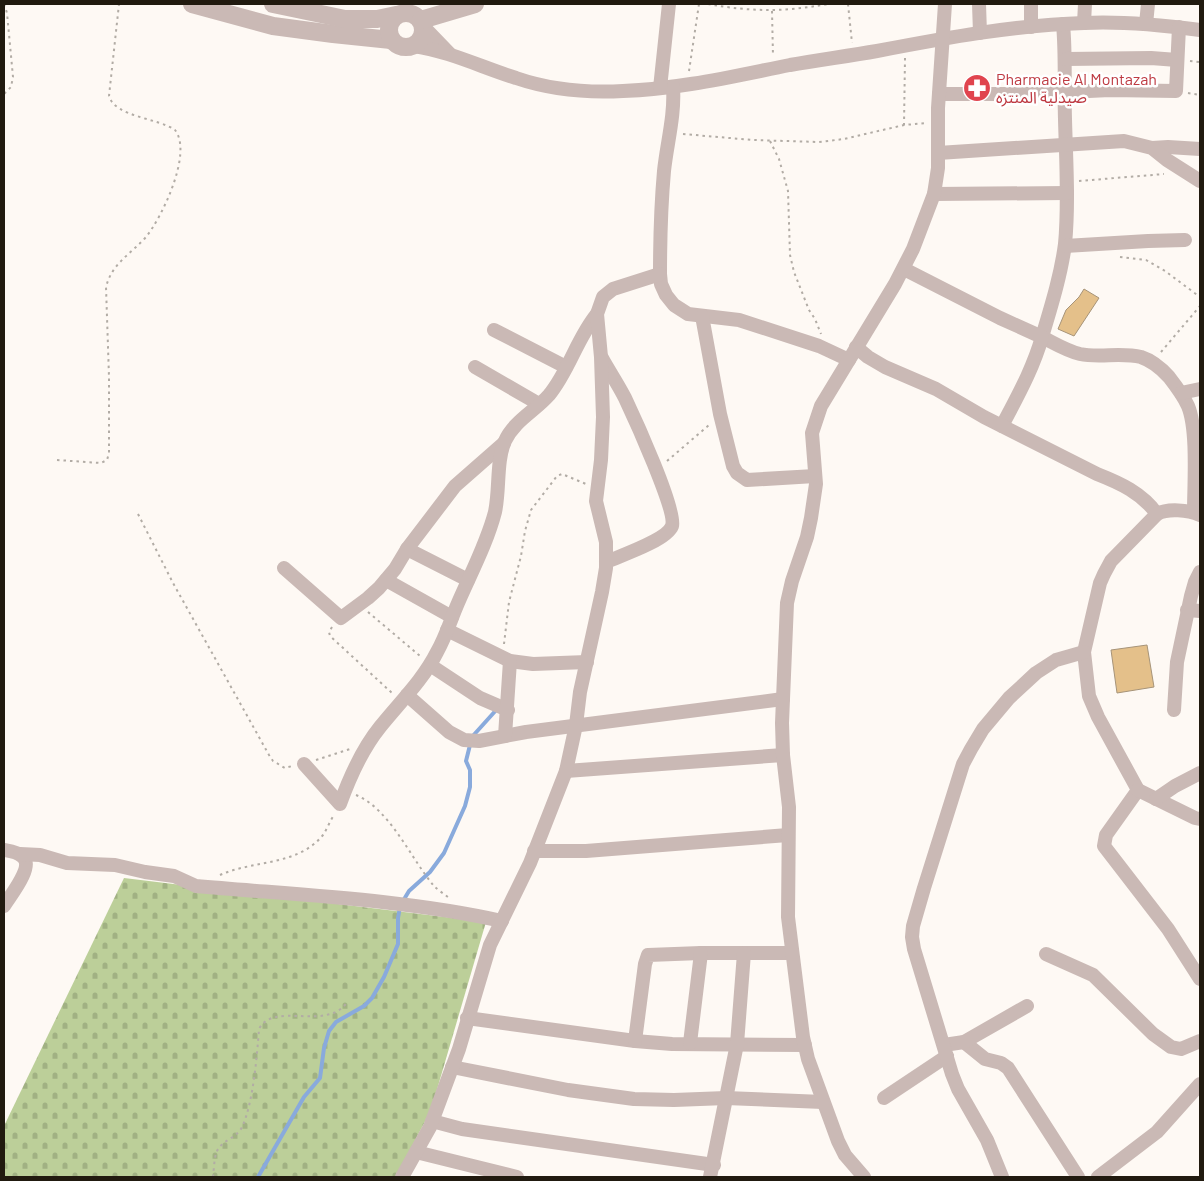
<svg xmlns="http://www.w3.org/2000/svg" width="1204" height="1181" font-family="Barlow,'Noto Sans Arabic',sans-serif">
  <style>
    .cemetery { fill: url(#cemetery-stones) }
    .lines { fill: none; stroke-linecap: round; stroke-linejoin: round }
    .stream { stroke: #89aadc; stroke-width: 4 }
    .building { fill: #e4c08a; stroke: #a79479 }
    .path { stroke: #b2aca5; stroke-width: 2; stroke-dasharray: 2.5 4; stroke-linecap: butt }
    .minor { stroke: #cab9b5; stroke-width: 14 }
    .tertiary { stroke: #cab9b5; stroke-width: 18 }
    .labels { text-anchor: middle; stroke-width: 5; stroke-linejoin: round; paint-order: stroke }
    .health-label { font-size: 16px; fill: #be3a42; stroke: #fff; text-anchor: start }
  </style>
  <defs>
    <pattern id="cemetery-stones" width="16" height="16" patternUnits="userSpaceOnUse" patternTransform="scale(1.25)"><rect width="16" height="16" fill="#bccf99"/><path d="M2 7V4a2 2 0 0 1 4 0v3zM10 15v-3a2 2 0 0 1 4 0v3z" fill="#a1b183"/></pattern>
  </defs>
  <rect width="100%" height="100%" fill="#fef9f4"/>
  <!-- cemetery -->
  <path class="cemetery" d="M 124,878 L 486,922 L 431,1110 L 396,1177 L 4,1177 L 4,1126 Z"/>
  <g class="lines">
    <!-- stream -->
    <g class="stream">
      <path d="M 471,738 L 498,708"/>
      <path d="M 403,901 L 409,891 L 430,872 L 444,853 L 465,806 L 470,787 L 470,770 L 466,761 L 470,745"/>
      <path d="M 258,1177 L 304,1097 L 320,1078 L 324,1048 L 329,1031 L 336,1022 L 364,1006 L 372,998 L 384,977 L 398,944 L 398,918 L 400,907"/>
    </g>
  </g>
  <!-- building -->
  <g class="building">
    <path d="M 1084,289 L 1099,298 L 1074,336 L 1058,329 L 1066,310 L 1079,297 Z"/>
    <path d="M 1147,645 L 1154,687 L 1117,693 L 1111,650 Z"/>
  </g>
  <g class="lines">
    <!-- path -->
    <g class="path">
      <path d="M 4,4 L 7,13 L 13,77 L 11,87 L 4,94"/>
      <path d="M 708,4 C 752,12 784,12 828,4"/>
      <path d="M 848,4 L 852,43"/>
      <path d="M 772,11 L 773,56"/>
      <path d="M 905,58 L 904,125 L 927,123"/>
      <path d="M 1190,61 L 1200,62"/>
      <path d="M 689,71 L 699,4"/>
      <path d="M 1188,93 L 1200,95"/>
      <path d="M 683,134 L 753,140 L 819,142 L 844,139 L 904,125"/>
      <path d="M 770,141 L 779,159 L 788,191 L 790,255 L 794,272 L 809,310 L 815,319 L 821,334"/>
      <path d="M 1079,181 L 1164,174"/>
      <path d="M 1120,257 L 1146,260 L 1165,271 L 1200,297"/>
      <path d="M 1161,352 L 1200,306"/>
      <path d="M 57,460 L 101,463 L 107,460 L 109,453 L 109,377 L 106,287 C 112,263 131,254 146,237 C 162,217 193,153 175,130 C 158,118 115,117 109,96 L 119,4"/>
      <path d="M 667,461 L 709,425"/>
      <path d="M 138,514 L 173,583 L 269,755 L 273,761 L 285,768 L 292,766"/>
      <path d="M 368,612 L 420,656"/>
      <path d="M 332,627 L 329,632 L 330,636 L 392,693"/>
      <path d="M 504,644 L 509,602 L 521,556 L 525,531 L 531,510 L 557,476 L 562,474 L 586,484"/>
      <path d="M 316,760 L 350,749"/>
      <path d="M 356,795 C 390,809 411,859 434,886 C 438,890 444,894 449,898"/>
      <path d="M 220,875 C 253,860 298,866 323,835 C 327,829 330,821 334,815"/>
      <path d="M 213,1177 C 214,1169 214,1158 217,1151 C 222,1140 237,1138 242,1127 C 253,1104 257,1056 259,1029 C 274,1000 327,1033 348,1001"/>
    </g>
    <!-- minor -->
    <g class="minor">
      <path d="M 979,4 L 980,33"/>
      <path d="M 1084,23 L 1085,4"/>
      <path d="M 1063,24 C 1066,56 1064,87 1065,119 C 1066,160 1069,203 1065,244 C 1061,275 1051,307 1042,337 C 1054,343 1067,351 1080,354 C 1100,358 1121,352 1141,357 C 1153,361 1161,368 1169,377 C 1176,386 1183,395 1188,406 C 1198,430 1194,485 1194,512"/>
      <path d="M 1146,24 L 1148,4"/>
      <path d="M 423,26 L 450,54"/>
      <path d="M 1031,27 L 1031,4"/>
      <path d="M 413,46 C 449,51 481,67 516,78 C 551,90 586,93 623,91 C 680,89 734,76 790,65 C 819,60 848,56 877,51 C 945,38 1014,25 1084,23 C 1123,21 1162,25 1200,30"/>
      <path d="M 1066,59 L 1151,58 L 1177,60"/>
      <path d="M 673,87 C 675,115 667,143 664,171 C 661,205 660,240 660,274 L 661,284 L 666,295 L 674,305 L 688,314 L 739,320 L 819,346 L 849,360"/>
      <path d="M 660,88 L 669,4"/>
      <path d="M 939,94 L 1024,94 L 1110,90 L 1176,91 L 1179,27"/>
      <path d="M 1152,148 L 1168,147 L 1200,149"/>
      <path d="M 938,153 L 1124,141 L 1152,148 L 1167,160 L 1200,181"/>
      <path d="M 934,194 L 1067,193"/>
      <path d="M 1065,246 L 1148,241 L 1185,240"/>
      <path d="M 904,269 L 1000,318 L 1042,337 C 1033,369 1017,397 1002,426"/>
      <path d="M 702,316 L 720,414 L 733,466 L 737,473 L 747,480 L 815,476"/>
      <path d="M 494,330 L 566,367"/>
      <path d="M 856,347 L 868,357 L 885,367 L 936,389 L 984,417 L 1097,474 C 1120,483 1142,493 1157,514"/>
      <path d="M 602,358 C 609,371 618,384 625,398 C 634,417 677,511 672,526 C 667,540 620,556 606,562"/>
      <path d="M 475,367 L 539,404"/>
      <path d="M 1181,393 L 1200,389"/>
      <path d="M 1200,515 C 1188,510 1168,508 1157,514 L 1111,561 L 1104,574 L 1100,583 L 1084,652 L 1089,696 L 1098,717 L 1138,790 L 1106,835 L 1104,846 L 1168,929 L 1200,979"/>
      <path d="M 407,549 L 468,580"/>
      <path d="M 284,568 L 341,618 L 368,598 L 379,588 L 395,569 L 407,549 L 455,486 L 504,443"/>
      <path d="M 386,580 L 452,617"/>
      <path d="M 1187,610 L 1200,611"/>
      <path d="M 447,630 L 510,661 L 533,664 L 587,662"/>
      <path d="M 430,665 L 480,698 L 508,710"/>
      <path d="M 407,695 L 449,732 L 464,740 L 479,741 L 526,732 L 783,699"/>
      <path d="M 1174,710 L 1177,662 L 1191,596 L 1195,582 L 1200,572"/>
      <path d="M 505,736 L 510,661"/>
      <path d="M 304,764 L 340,804 C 349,779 363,748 380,727 C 400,702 423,680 437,652 C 446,636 451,619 458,603 C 471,573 487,543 495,512 C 500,489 496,461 505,441 C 514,421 535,411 549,395 C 569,371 577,338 597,314"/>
      <path d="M 566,771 L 783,755"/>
      <path d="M 1138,790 L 1195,818 L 1200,819"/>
      <path d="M 1156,799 L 1175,786 L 1200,773"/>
      <path d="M 4,850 C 10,851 18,852 23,857 C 34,867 10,896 4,906"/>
      <path d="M 534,851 L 586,851 L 788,835"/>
      <path d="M 20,854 L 40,855 L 67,863 L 115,865 L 145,872 L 174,876 L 196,886 C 297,895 403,899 502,921"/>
      <path d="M 1046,954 L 1093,975 L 1153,1034 L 1171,1047 L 1181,1049 L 1200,1041"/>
      <path d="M 467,1018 L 635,1041 L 672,1044 L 805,1045"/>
      <path d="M 635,1041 L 645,964 L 648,955 L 701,953 L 792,953"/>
      <path d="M 964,1042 L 985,1059 L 1001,1063 L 1008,1068 L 1078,1177"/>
      <path d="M 690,1043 L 701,953"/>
      <path d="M 944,1045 L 964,1042 L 1027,1006"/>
      <path d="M 452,1067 L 568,1090 L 634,1099 L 674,1100 L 726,1098 L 823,1102"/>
      <path d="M 884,1098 L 947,1056"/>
      <path d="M 432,1121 L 462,1129 L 714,1165"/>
      <path d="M 416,1152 L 517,1177"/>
      <path d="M 402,1177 L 430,1127 L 459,1049 L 490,945 L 530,863 L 566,771 L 576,725 L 580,692 L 602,592 L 606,568 L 606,542 L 596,501 L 601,460 L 603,417 L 601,357 L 597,314 L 603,297 L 613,289 L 660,274"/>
      <path d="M 710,1177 L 737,1044 L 744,953"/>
      <path d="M 864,1177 L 845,1155 L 838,1141 L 808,1059 L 803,1037 L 788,917 L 789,807 L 783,755 L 782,723 L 787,603 L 792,581 L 807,537 L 811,518 L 816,484 L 812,433 L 821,406 L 895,284 L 913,249 L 934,194 L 938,168 L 938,108 L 945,4"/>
      <path d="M 1002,1177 L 987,1140 L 958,1089 L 952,1074 L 914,949 L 912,937 L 913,926 L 924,888 L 963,764 L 971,749 L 983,729 L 1009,698 L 1036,673 L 1056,660 L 1084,652"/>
      <path d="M 1098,1177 L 1157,1132 L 1200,1084"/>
    </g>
    <!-- tertiary -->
    <g class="tertiary">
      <path d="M 192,4 L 273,26 L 333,34 L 391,40"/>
      <path d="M 273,4 L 345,19 L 377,19 L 396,15"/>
      <circle cx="406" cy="30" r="17"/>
      <path d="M 421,20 L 475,4"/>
    </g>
  </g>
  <!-- icons -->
  <defs>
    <g id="pharmacy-disc" transform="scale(1.4375)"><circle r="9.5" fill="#e0444e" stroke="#fff"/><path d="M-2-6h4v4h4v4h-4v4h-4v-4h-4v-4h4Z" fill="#fff"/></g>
  </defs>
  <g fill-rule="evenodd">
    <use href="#pharmacy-disc" x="977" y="88"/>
  </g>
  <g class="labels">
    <!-- health labels -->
    <g class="health-label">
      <text x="996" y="85">Pharmacie Al Montazah<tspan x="996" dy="18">صيدلية المنتزه</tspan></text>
    </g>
  </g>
  <!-- border -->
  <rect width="1204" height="1181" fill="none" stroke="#211a0f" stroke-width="10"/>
</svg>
